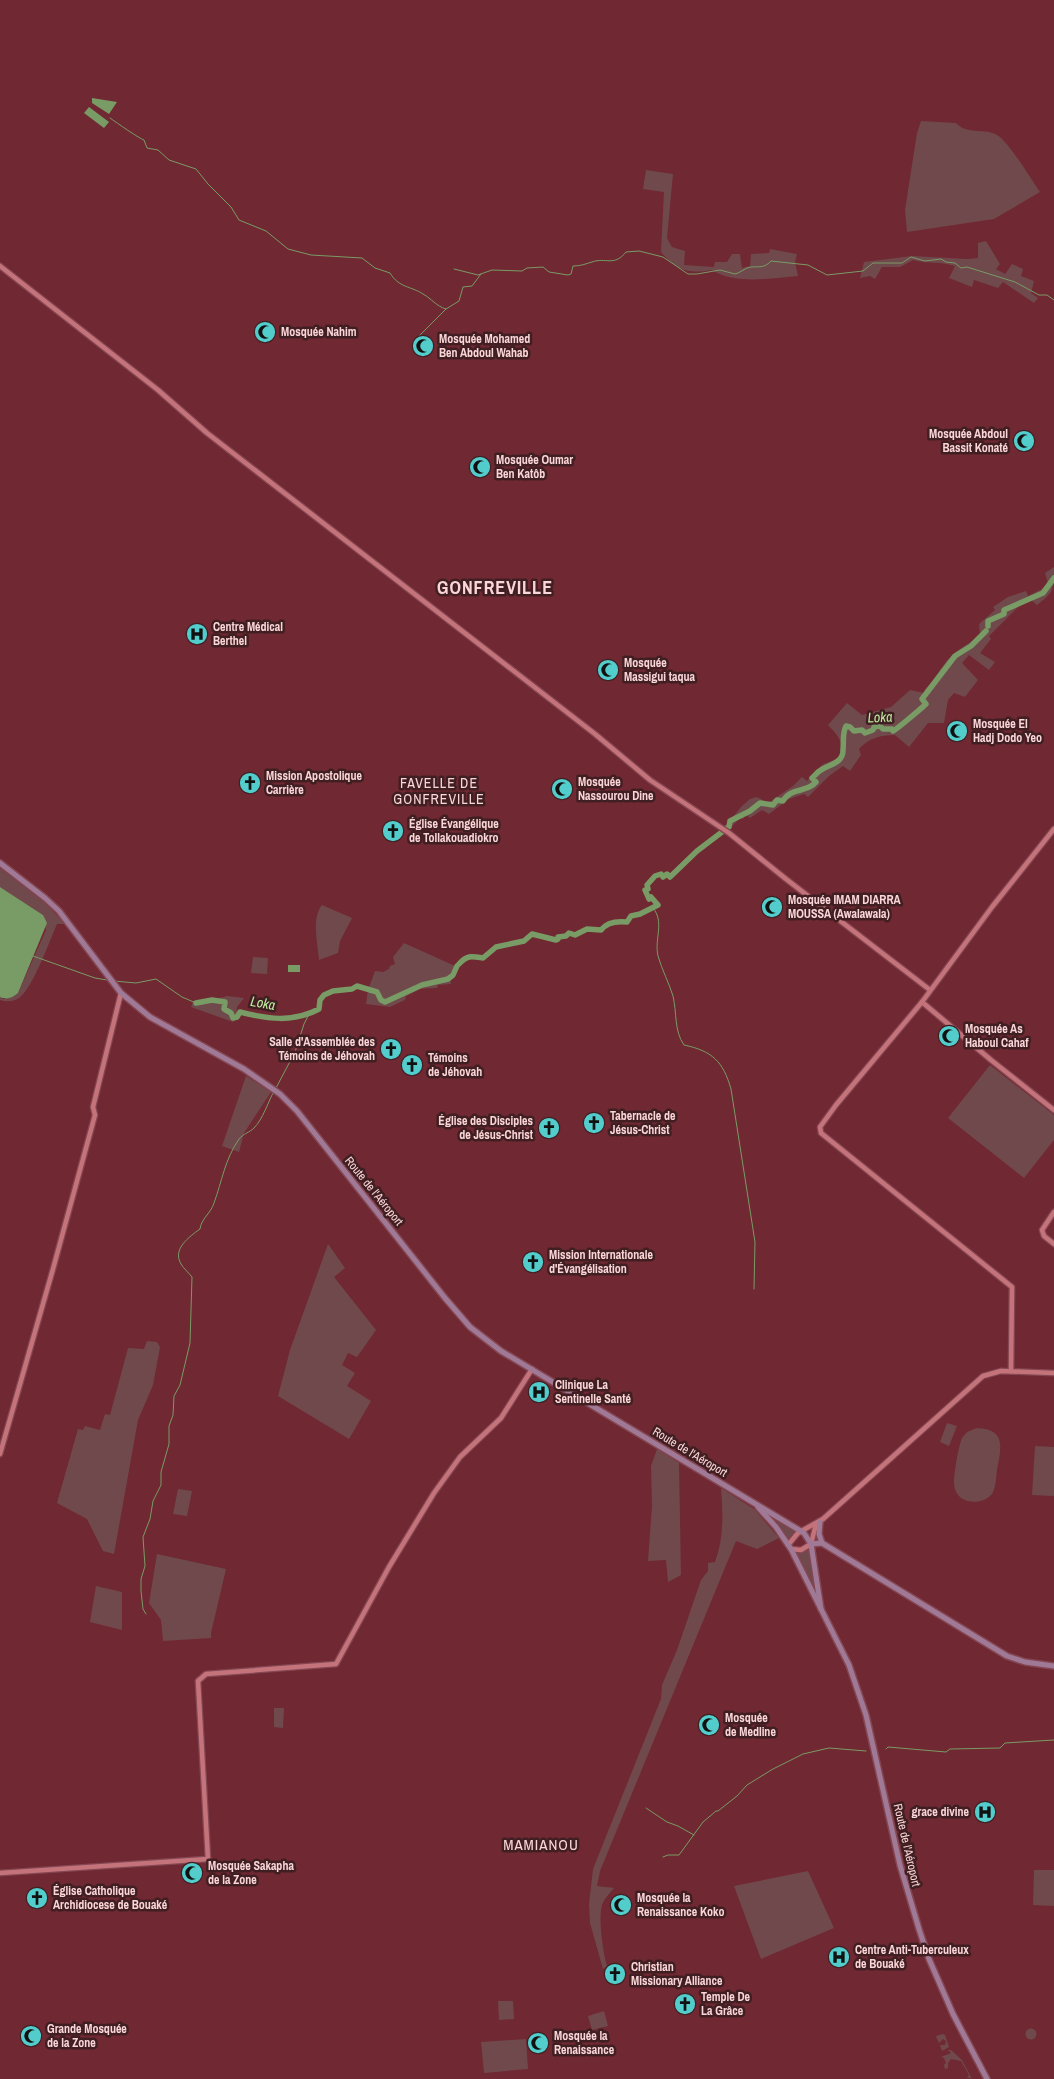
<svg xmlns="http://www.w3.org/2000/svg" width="1054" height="2079" font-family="'Archivo Narrow',sans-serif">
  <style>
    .green { fill: #70494c }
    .water { fill: #799b65 }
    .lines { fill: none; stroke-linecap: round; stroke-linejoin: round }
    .stream { stroke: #799b65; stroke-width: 1 }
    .river { stroke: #799b65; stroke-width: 5.5 }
    .tertiary-casing { stroke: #844652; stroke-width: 7 }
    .secondary-casing { stroke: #844652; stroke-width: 8 }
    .tertiary { stroke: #c4737a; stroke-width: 4.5 }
    .secondary { stroke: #9f7996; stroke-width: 5 }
    .labels { text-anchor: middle; stroke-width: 5; stroke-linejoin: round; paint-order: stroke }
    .poi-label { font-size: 12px; font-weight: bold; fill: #fbd6d8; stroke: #401f22; text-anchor: start }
    .street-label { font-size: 12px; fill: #fbd6d8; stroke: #401f22 }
    .water-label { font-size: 14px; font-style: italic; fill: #bceea0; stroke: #401f22 }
    .neighbourhood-label { font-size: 14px; letter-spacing: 1px; fill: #fbd6d8; stroke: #401f22 }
    .quarter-label { font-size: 15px; letter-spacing: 1px; fill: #fbd6d8; stroke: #401f22 }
    .district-label { font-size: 18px; font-weight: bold; letter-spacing: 1px; fill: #fbd6d8; stroke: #401f22 }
  </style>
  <rect width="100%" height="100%" fill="#702832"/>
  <!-- green -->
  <g class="green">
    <path d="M 921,121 L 956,123 C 967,135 985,128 997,135 C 1009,142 1031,179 1040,192 L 994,219 L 907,232 L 905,210 L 917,133 Z"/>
    <path d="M 646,170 L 673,174 L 667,238 L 672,247 L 685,251 L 684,265 L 714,267 L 715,262 L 727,262 L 732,254 L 740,254 L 742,268 L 750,266 L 751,254 L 769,253 L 770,249 L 797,254 L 795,262 L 798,276 C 772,278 735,285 712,270 C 688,274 677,271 661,252 L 664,192 L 643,189 Z"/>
    <path d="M 986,241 L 1000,264 L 996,269 L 1005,274 L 1012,264 L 1023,269 L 1021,276 L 1034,281 L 1031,293 L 1038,298 L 1034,303 L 1003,282 L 998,288 L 974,280 L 972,287 L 949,278 L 955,266 C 939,261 928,264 913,260 L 900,267 L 882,267 L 875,279 L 870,276 L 860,278 L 864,262 L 912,256 L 967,259 L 978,258 L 978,243 Z"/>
    <path d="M 1054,567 C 1054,590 1054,592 1037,605 L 1030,599 L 1017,608 L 989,636 L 991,639 L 980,653 L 995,662 L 989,670 L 969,655 L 962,663 L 978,680 L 965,697 L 954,693 L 948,700 L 944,723 L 928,723 L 909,747 L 895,735 C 880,735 869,738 859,749 L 861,755 L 850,771 L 843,766 L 829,776 L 808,797 L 804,794 L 789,799 L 769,814 L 762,810 L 750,818 L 746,815 L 743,819 L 741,817 L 730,828 L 726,825 L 742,806 L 750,799 L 757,797 L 768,803 L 793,786 L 802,777 L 807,781 C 812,776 816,770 821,766 C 825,762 832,762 836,759 C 849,747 837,734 828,725 L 847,703 L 862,715 L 891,707 L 910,690 L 924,693 C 925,687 927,688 931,683 C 939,672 947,657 960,649 C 967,644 972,642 980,635 L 979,624 L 995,610 L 993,607 L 1008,597 L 1026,591 L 1028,596 L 1042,589 L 1048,583 L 1045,573 Z"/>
    <path d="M 0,868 L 45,903 L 65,924 L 57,924 C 49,942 33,988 19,998 C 13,1002 6,1002 0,1000 L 0,997 L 4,999 L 18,993 L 46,930 L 43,915 L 0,887 Z"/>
    <path d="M 322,905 L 352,918 L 340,941 L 338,953 L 319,960 C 318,943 311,918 322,905 Z"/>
    <path d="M 404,943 L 455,966 L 450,977 L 451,984 L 438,985 L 437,988 L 416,989 L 416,991 L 406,996 L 405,1000 L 390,1007 L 366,1004 L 368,990 L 375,971 L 383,972 L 389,969 L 390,966 L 395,964 L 393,957 Z"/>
    <path d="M 253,957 L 268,958 L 267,974 L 251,973 Z"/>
    <path d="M 227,996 L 244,998 L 237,1007 L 236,1019 L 233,1022 L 191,1007 L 193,1002 C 204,997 216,1000 227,996 Z"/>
    <path d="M 990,1065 L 1054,1115 L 1054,1140 L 1024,1178 L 948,1118 Z"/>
    <path d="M 246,1076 L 271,1092 L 244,1133 L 239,1152 L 222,1146 Z"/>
    <path d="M 328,1244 L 345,1268 L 334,1277 L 376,1330 L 357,1357 L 348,1353 L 342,1365 L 355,1373 L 347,1386 L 371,1401 L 349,1439 L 278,1396 L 290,1350 Z"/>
    <path d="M 147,1341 L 157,1342 L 160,1347 L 153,1385 L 138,1420 L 114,1554 L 103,1551 L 87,1519 L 57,1503 L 78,1429 L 83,1430 L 85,1426 L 100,1430 L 105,1414 L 110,1415 L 128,1348 L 144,1349 Z"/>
    <path d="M 947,1423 L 957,1426 L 949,1446 L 940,1442 Z"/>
    <path d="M 977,1428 C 1007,1429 1001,1449 997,1470 C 996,1478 996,1487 992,1494 C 981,1507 955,1504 954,1484 C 954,1473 958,1448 962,1438 L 967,1432 Z"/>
    <path d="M 1035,1446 L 1054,1447 L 1054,1496 L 1032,1495 Z"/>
    <path d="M 657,1449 L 679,1463 L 681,1575 L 668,1582 L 666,1560 L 648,1561 L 652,1506 L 651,1466 Z"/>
    <path d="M 721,1488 L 754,1509 L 779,1538 L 757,1549 L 736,1541 L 600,1871 L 597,1886 L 614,1888 C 610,1893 604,1899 602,1905 C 598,1918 603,1953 607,1966 L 603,1969 L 590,1923 L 589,1904 L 593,1869 L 661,1699 L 662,1685 L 677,1650 L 701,1580 L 708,1571 L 708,1563 L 715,1562 C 724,1538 723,1513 721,1488 Z"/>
    <path d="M 178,1489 L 192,1491 L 187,1516 L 173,1514 Z"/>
    <path d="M 774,1517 L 797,1531 L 788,1539 Z"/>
    <path d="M 808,1547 L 809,1548 L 816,1596 L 795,1552 Z"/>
    <path d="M 157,1554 L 226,1569 L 211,1633 L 211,1638 L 163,1641 L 161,1620 L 149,1603 Z"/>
    <path d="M 96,1586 L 122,1592 L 122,1630 L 90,1622 Z"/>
    <path d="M 274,1708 L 284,1708 L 283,1728 L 274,1727 Z"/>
    <path d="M 1034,1870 L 1054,1870 L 1054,1906 L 1033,1905 Z"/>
    <path d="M 808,1871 L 834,1928 L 761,1959 L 734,1886 Z"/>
    <path d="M 498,2001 L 513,2001 L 514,2019 L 499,2020 Z"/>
    <path d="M 604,2011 L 608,2026 L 592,2030 L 588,2016 Z"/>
    <circle cx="1031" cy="2034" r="5.5"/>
    <path d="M 943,2034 L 945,2035 L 949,2047 L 942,2051 L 940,2045 L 945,2045 L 946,2041 L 943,2039 L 939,2043 L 936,2036 Z"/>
    <path d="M 526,2039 L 528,2069 L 484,2073 L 481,2042 Z"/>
    <path d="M 948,2050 L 951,2050 L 962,2060 L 972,2079 L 967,2077 L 969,2075 L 961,2061 L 951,2059 L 948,2063 L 948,2068 L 945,2069 L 944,2065 L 946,2063 L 944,2058 L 941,2057 L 951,2053 Z"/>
  </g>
  <!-- water -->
  <g class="water">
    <path d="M 92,98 L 117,102 L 109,114 L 92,103 Z"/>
    <path d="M 89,107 L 109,122 L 104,128 L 84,113 Z"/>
    <path d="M 0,887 L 43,915 L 47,923 L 18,993 C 12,998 7,1000 0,997 Z"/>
    <rect x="288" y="965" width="12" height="7"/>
  </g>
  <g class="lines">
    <!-- stream -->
    <g class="stream">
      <path d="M 110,118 C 117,123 140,139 144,140 L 147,148 L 158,150 L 169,160 L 196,169 L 208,184 L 231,207 L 239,220 L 266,231 L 288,249 L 311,255 L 362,258 L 375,268 L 390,273 C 399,288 411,286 423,294 C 432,299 436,306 446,309 L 459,301 L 463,287 L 472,286 L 481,274"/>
      <path d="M 454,269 L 478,275 L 492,270 L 522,271 L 527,268 L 543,267 L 549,272 L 568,275 L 571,274 L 573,266 C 581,266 585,264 592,262 C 606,257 614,267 626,252 L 639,251 L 663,257 L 688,274 L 697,274 L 720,270 L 735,274 C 739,273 743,270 747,268 C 757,265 763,270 771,261 L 808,265 L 827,275 L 863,271 L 873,263 L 902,263 L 911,257 L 925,261 L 941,259 L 946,262 L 955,263 L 961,268 L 967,267 L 1015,282 L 1039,295 L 1047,295 L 1054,300"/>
      <path d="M 419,336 L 446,309"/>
      <path d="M 653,908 C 665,922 654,939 658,956 C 662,970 669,983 673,996 C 677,1013 674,1031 684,1045 C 712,1051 723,1061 731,1089 L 755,1242 L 754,1289"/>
      <path d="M 33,956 L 95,978 L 107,980"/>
      <path d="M 114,981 L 136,983 L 156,979 L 182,997 L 196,1003"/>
      <path d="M 276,1088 L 295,1052 L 304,1024 L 309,1014"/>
      <path d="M 146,1614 L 143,1609 L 141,1591 L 141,1579 L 145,1566 L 143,1537 L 150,1519 L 153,1501 L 161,1485 L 161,1472 L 169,1444 L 169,1426 L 173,1415 L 174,1396 L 180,1385 L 190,1343 L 192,1277 C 189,1273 184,1269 181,1264 C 172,1249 189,1237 200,1229 C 201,1219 211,1213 214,1203 C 222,1181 225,1159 239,1139 C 244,1133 249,1133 254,1128 C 263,1119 268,1102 274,1091"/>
      <path d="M 886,1749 L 888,1747 L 946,1752 L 950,1749 L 1000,1748 L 1005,1743 L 1054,1740"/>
      <path d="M 646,1808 L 667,1822 L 678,1826 L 694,1835"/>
      <path d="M 663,1857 L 668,1855 L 679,1855 L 703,1822 L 716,1811 L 718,1811 L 737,1796 L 747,1785 L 773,1769 L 803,1754 L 829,1748 L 866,1751"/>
    </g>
    <!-- river -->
    <g class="river">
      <path d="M 988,626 L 988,621 L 1004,614 L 1004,610 L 1043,593 L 1054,578"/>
      <path d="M 726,828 L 729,827 L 730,821 L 750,811 L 760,803 L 773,805 L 777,800 L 783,801 C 791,787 807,793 816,782 L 812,778 C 815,776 817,772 821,770 C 829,764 843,764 843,750 C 844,741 842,734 846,726 L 850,727 L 854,731 L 862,730 L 865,733 L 873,730 L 874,727 L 880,726 L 883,729 L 892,729 L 893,731 C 896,730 924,706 926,704 L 922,699 L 955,656 L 971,646 L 986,631"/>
      <path d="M 459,964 C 467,955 471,956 483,958 L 496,947 L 524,941 L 532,934 L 556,940 L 558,939 L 558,937 L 566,936 L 569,933 L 575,935 L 587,929 L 601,930 C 607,922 618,921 627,922 L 631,916 L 640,914 L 658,905 L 651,897 L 649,899 L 645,890 L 648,889 L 647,885 L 655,876 L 661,874 L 663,877 L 667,874 L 670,877 L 697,851 L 722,832"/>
      <path d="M 196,1003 L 212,1000 L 225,1002 L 224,1009 L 231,1013 L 233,1018 L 237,1017 L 240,1012 C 267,1019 293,1023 319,1009 L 320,1000 L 324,995 L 333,991 L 352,989 L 357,986 L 377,992 L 381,1000 L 385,1002 L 422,985 L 448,979 L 453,975 L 457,966"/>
    </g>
    <!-- tertiary casing -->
    <g class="tertiary-casing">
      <g id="tertiary">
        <path d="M 0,266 L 158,390 L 207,433 L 595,734 L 650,780 L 729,833 L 786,879 L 930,990"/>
        <path d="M 922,1002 L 991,1060 L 1054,1110"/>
        <path d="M 1054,1212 L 1042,1230 L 1044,1236 L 1054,1244"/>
        <path d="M 1011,1371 L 1012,1287 L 821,1133 L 820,1127 L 836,1105 L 922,1002 L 992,907 L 1054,829"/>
        <path d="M 0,1454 L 53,1269 L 95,1115 L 93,1107 L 121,993"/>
        <path d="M 788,1545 L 798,1533 L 823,1519 L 983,1376 L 1001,1371 L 1054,1373"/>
        <path d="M 791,1549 L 801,1550 L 811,1544 L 815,1528 L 820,1522"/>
        <path d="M 0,1873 L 208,1859 L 198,1681 L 206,1674 L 336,1664 L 389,1567 L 434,1493 L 460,1457 L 501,1418 L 532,1369"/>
      </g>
    </g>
    <!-- secondary casing -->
    <g class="secondary-casing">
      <g id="secondary">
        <path d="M 0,863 L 45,898 L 59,911 L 121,993 L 150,1017 L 244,1069 L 280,1094 L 297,1111 L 445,1298 L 470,1327 L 501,1351 L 804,1533 L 811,1544 L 821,1609"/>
        <path d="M 758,1507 L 776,1527 L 791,1549 L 849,1665 L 866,1715 L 900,1865 L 919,1929 L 929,1959 L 953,2014 L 987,2079"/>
        <path d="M 820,1522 L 819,1534 L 822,1543"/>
        <path d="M 811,1544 L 822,1543 L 1007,1656 L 1025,1662 L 1054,1666"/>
      </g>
    </g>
    <!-- tertiary -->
    <use href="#tertiary" class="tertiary"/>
    <!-- secondary -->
    <use href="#secondary" class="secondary"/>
  </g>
  <!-- icons -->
  <defs>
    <g id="mosque-disc" transform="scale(1.125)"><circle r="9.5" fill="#52cdcc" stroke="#401f22"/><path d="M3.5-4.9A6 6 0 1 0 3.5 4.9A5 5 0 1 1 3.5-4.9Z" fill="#111"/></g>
    <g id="hospital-disc" transform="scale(1.125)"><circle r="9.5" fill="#52cdcc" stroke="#401f22"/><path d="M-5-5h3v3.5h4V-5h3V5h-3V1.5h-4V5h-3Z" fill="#111"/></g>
    <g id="church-disc" transform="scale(1.125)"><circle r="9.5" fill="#52cdcc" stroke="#401f22"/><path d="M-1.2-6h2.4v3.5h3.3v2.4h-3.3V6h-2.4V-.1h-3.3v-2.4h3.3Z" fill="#111"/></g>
  </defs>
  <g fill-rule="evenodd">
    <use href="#mosque-disc" x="265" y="332"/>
    <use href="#mosque-disc" x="423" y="346"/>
    <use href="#mosque-disc" x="1024" y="441"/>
    <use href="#mosque-disc" x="480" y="467"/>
    <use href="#hospital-disc" x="197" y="634"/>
    <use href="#mosque-disc" x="608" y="670"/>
    <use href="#mosque-disc" x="957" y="731"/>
    <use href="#church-disc" x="250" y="783"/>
    <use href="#mosque-disc" x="562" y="789"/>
    <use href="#church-disc" x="393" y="831"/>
    <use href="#mosque-disc" x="772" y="907"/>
    <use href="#mosque-disc" x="949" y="1036"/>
    <use href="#church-disc" x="391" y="1049"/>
    <use href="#church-disc" x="412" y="1065"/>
    <use href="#church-disc" x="594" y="1123"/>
    <use href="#church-disc" x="549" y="1128"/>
    <use href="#church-disc" x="533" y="1262"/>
    <use href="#hospital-disc" x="539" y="1392"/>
    <use href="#mosque-disc" x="709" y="1725"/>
    <use href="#hospital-disc" x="985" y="1812"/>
    <use href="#mosque-disc" x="192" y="1873"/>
    <use href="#church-disc" x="37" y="1898"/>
    <use href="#mosque-disc" x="621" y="1905"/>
    <use href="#hospital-disc" x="839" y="1957"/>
    <use href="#church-disc" x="615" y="1974"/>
    <use href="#church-disc" x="685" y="2004"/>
    <use href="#mosque-disc" x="31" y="2036"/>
    <use href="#mosque-disc" x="538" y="2043"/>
  </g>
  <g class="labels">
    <!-- poi labels -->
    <g class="poi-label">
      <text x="281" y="336">Mosquée Nahim</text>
      <text x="439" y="343">Mosquée Mohamed<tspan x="439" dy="14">Ben Abdoul Wahab</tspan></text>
      <text x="1008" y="438" text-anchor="end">Mosquée Abdoul<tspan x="1008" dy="14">Bassit Konaté</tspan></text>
      <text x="496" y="464">Mosquée Oumar<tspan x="496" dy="14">Ben Katôb</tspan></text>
      <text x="213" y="631">Centre Médical<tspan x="213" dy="14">Berthel</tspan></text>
      <text x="624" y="667">Mosquée<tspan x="624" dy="14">Massigui taqua</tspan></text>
      <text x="973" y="728">Mosquée El<tspan x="973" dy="14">Hadj Dodo Yeo</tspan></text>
      <text x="266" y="780">Mission Apostolique<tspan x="266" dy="14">Carrière</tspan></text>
      <text x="578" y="786">Mosquée<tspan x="578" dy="14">Nassourou Dine</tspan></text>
      <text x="409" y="828">Église Évangélique<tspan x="409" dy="14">de Tollakouadiokro</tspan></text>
      <text x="788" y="904">Mosquée IMAM DIARRA<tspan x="788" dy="14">MOUSSA (Awalawala)</tspan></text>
      <text x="965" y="1033">Mosquée As<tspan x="965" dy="14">Haboul Cahaf</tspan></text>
      <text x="375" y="1046" text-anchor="end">Salle d'Assemblée des<tspan x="375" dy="14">Témoins de Jéhovah</tspan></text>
      <text x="428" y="1062">Témoins<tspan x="428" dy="14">de Jéhovah</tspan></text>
      <text x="610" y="1120">Tabernacle de<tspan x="610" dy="14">Jésus-Christ</tspan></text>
      <text x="533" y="1125" text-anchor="end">Église des Disciples<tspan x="533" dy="14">de Jésus-Christ</tspan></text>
      <text x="549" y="1259">Mission Internationale<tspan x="549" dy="14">d'Évangélisation</tspan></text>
      <text x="555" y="1389">Clinique La<tspan x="555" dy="14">Sentinelle Santé</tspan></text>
      <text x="725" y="1722">Mosquée<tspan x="725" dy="14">de Medline</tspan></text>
      <text x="969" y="1816" text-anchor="end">grace divine</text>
      <text x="208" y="1870">Mosquée Sakapha<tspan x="208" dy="14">de la Zone</tspan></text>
      <text x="53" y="1895">Église Catholique<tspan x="53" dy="14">Archidiocese de Bouaké</tspan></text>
      <text x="637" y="1902">Mosquée la<tspan x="637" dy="14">Renaissance Koko</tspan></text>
      <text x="855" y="1954">Centre Anti-Tuberculeux<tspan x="855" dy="14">de Bouaké</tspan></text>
      <text x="631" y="1971">Christian<tspan x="631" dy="14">Missionary Alliance</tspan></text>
      <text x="701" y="2001">Temple De<tspan x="701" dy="14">La Grâce</tspan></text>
      <text x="47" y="2033">Grande Mosquée<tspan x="47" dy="14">de la Zone</tspan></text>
      <text x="554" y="2040">Mosquée la<tspan x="554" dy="14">Renaissance</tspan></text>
    </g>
    <!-- street labels -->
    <g class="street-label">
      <text transform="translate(374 1191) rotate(51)" y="4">Route de l'Aéroport</text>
      <text transform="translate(690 1452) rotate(31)" y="4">Route de l'Aéroport</text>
      <text transform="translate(907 1845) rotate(77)" y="4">Route de l'Aéroport</text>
    </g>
    <!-- water labels -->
    <g class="water-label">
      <text transform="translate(880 717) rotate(-2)" y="5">Loka</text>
      <text transform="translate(263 1003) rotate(10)" y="5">Loka</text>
    </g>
    <!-- neighbourhood labels -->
    <g class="neighbourhood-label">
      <text x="439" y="788">FAVELLE DE<tspan x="439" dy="16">GONFREVILLE</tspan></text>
    </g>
    <!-- quarter labels -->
    <g class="quarter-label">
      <text x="541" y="1850">MAMIANOU</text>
    </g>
    <!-- district labels -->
    <g class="district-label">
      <text x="495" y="594">GONFREVILLE</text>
    </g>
  </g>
</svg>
